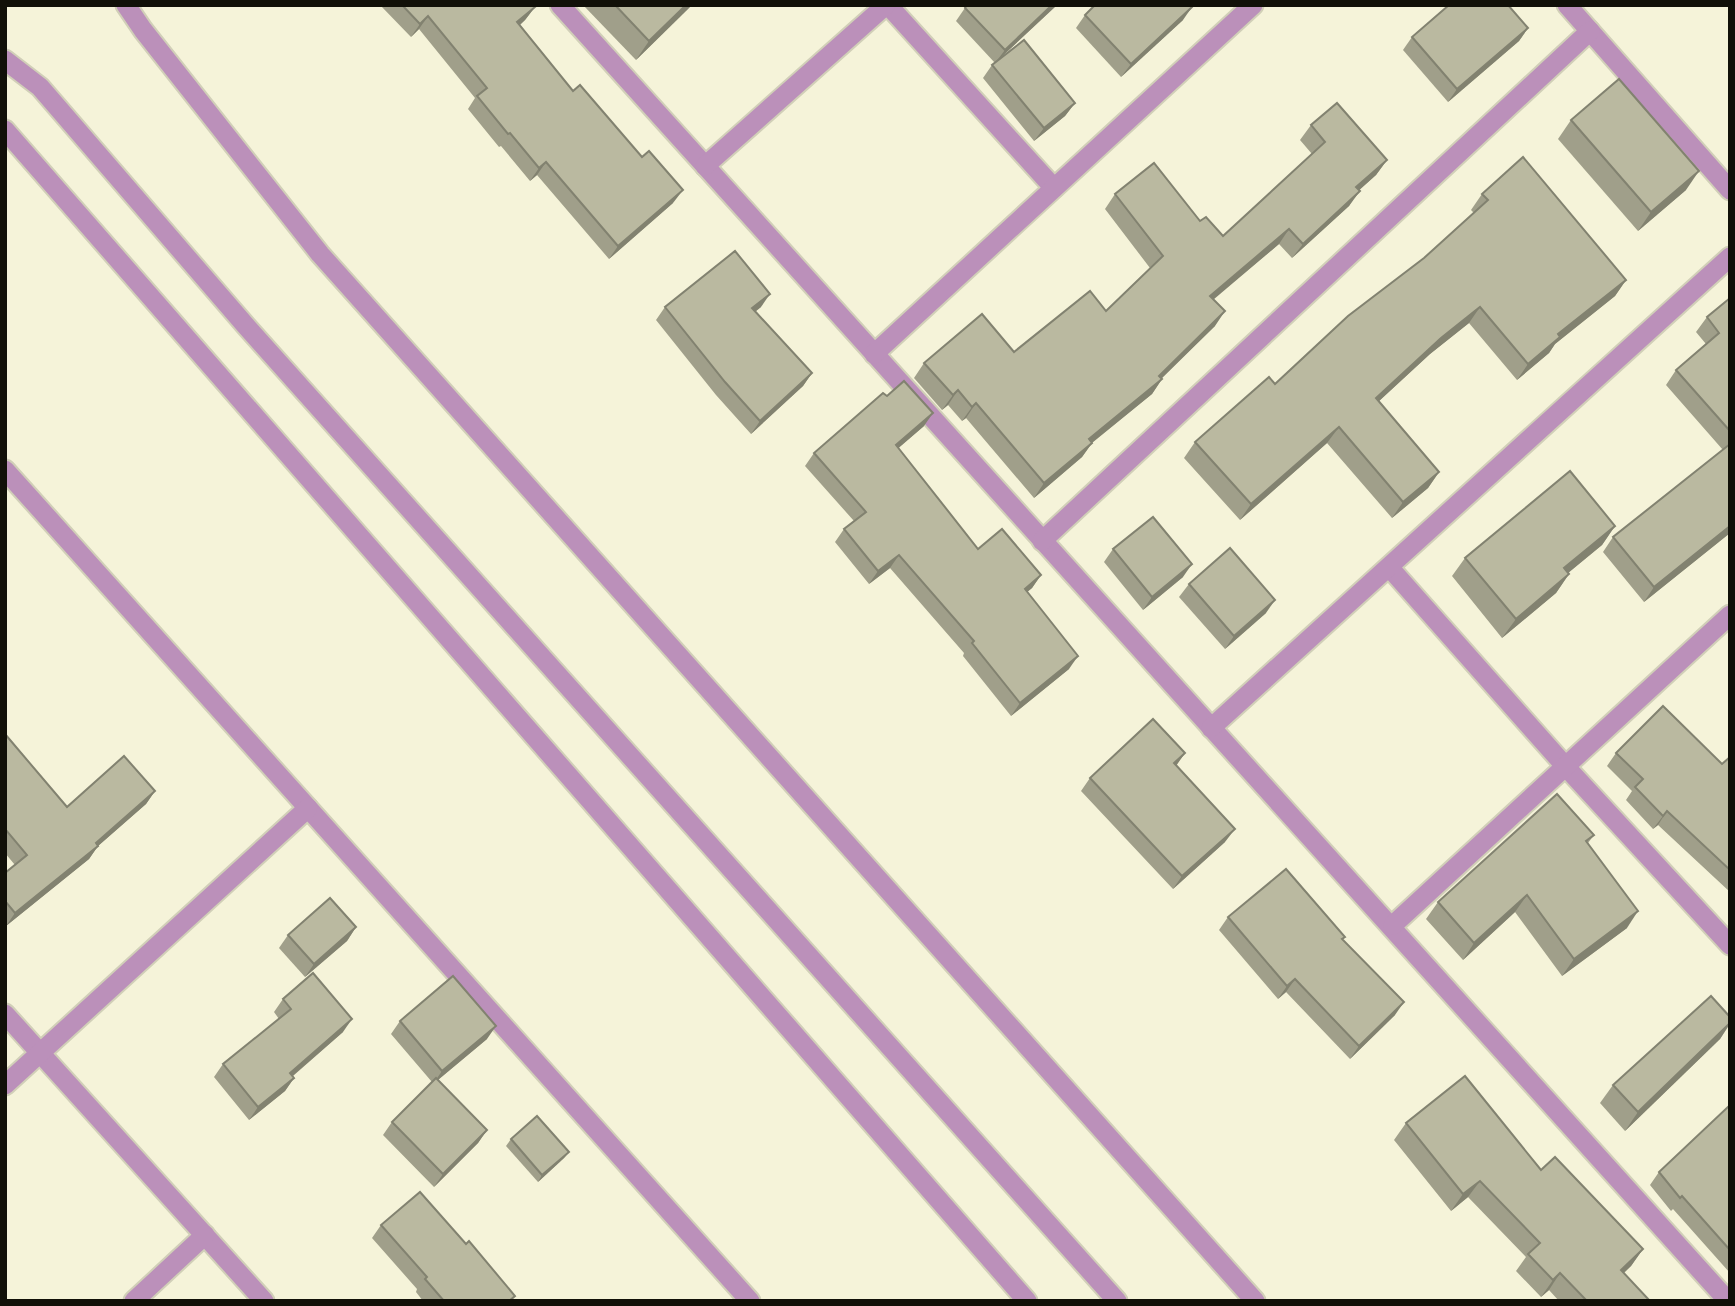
<svg xmlns="http://www.w3.org/2000/svg" width="1735" height="1306" font-family="Quicksand,sans-serif">
  <style>
    .lines { fill: none; stroke-linecap: round; stroke-linejoin: round }
    .minor-casing { stroke: #d1cfb8; stroke-width: 23 }
    .tertiary-casing { stroke: #d1cfb8; stroke-width: 23 }
    .minor { stroke: #bb90ba; stroke-width: 19 }
    .tertiary { stroke: #bb90ba; stroke-width: 19 }
    .wall { fill: #a09f8a }
    .shaded-wall { fill: #828270 }
    .building { fill: #bab9a0; stroke: #828270; stroke-width: 2 }
  </style>
  <rect width="100%" height="100%" fill="#f5f3d9"/>
  <g class="lines">
    <!-- minor casing -->
    <g class="minor-casing">
      <g id="minor">
        <path d="M 560,5 C 949,437 1341,866 1728,1301"/>
        <path d="M 888,5 L 1054,188"/>
        <path d="M 1567,5 L 1730,190"/>
        <path d="M 5,130 L 1027,1301"/>
        <path d="M 705,166 L 886,5"/>
        <path d="M 874,354 L 1253,5"/>
        <path d="M 5,470 L 750,1301"/>
        <path d="M 1042,541 L 1590,31"/>
        <path d="M 1389,567 L 1566,767 L 1730,945"/>
        <path d="M 1211,728 L 1730,257"/>
        <path d="M 1393,925 L 1730,615"/>
        <path d="M 5,1014 L 264,1301"/>
        <path d="M 5,1085 L 308,808"/>
        <path d="M 134,1301 L 205,1235"/>
      </g>
    </g>
    <!-- tertiary casing -->
    <g class="tertiary-casing">
      <g id="tertiary">
        <path d="M 126,5 L 143,30 L 320,254 L 1255,1301"/>
        <path d="M 5,60 L 40,87 L 246,326 L 1117,1301"/>
      </g>
    </g>
    <!-- minor -->
    <use href="#minor" class="minor"/>
    <!-- tertiary -->
    <use href="#tertiary" class="tertiary"/>
  </g>
  <!-- wall -->
  <g class="wall">
    <path d="M 380,5 L 533,5 L 535,7 L 525,20 L 520,25 L 573,91 L 673,203 L 609,259 L 537,175 L 530,181 L 501,146 L 499,147 L 468,109 L 475,98 L 419,29 L 411,37 Z"/>
    <path d="M 583,5 L 692,5 L 636,60 Z"/>
    <path d="M 967,5 L 1057,5 L 997,61 L 1075,103 L 1065,116 L 1034,141 L 983,78 L 992,65 L 995,63 L 956,21 Z"/>
    <path d="M 1085,15 L 1183,20 L 1121,77 L 1076,28 Z"/>
    <path d="M 1528,28 L 1519,41 L 1448,102 L 1403,50 L 1412,37 Z"/>
    <path d="M 1571,120 L 1686,190 L 1638,231 L 1558,139 Z"/>
    <path d="M 1311,125 L 1387,160 L 1376,175 L 1359,190 L 1349,206 L 1292,258 L 1279,244 L 1213,299 L 1215,326 L 1161,378 L 1162,379 L 1152,394 L 1092,443 L 1082,457 L 1034,498 L 966,418 L 962,421 L 948,405 L 942,410 L 914,378 L 924,363 L 1014,352 L 1106,311 L 1150,268 L 1105,209 L 1115,194 L 1200,221 L 1223,236 L 1312,154 L 1300,140 Z"/>
    <path d="M 1482,194 L 1626,280 L 1615,296 L 1555,344 L 1549,353 L 1517,380 L 1469,323 L 1430,354 L 1379,401 L 1439,472 L 1428,488 L 1392,518 L 1327,443 L 1240,520 L 1184,458 L 1195,442 L 1275,384 L 1424,258 L 1474,213 L 1471,210 Z"/>
    <path d="M 1730,298 L 1730,533 L 1644,602 L 1603,552 L 1613,537 L 1723,450 L 1666,385 L 1676,370 L 1706,344 L 1696,332 L 1707,317 Z"/>
    <path d="M 665,307 L 761,307 L 755,312 L 812,373 L 803,386 L 751,434 L 716,395 L 656,320 Z"/>
    <path d="M 887,396 L 924,426 L 898,448 L 978,549 L 1041,575 L 1032,588 L 1027,592 L 1069,669 L 1011,716 L 963,656 L 964,653 L 890,568 L 869,584 L 835,542 L 844,529 L 854,521 L 805,466 L 814,453 Z"/>
    <path d="M 1615,526 L 1602,545 L 1568,573 L 1569,574 L 1556,593 L 1502,638 L 1452,576 L 1465,558 Z"/>
    <path d="M 1113,549 L 1183,577 L 1143,610 L 1104,562 Z"/>
    <path d="M 1189,584 L 1266,613 L 1225,649 L 1179,597 Z"/>
    <path d="M 5,734 L 67,807 L 155,791 L 146,804 L 98,846 L 89,859 L 6,926 L 5,873 L 15,865 L 5,853 Z"/>
    <path d="M 1185,753 L 1176,765 L 1225,842 L 1173,889 L 1081,791 L 1090,778 Z"/>
    <path d="M 1616,753 L 1722,764 L 1730,757 L 1730,892 L 1658,825 L 1653,829 L 1626,800 L 1632,791 L 1607,766 Z"/>
    <path d="M 1594,835 L 1588,843 L 1627,928 L 1562,976 L 1515,912 L 1463,960 L 1426,919 L 1438,902 Z"/>
    <path d="M 1228,917 L 1343,940 L 1395,1015 L 1350,1059 L 1286,992 L 1278,999 L 1219,930 Z"/>
    <path d="M 356,927 L 347,941 L 305,977 L 279,948 L 288,935 Z"/>
    <path d="M 283,999 L 343,1032 L 293,1076 L 294,1078 L 285,1091 L 249,1120 L 214,1077 L 223,1064 L 279,1019 L 274,1012 Z"/>
    <path d="M 1730,1017 L 1730,1024 L 1720,1039 L 1625,1131 L 1600,1103 L 1613,1085 Z"/>
    <path d="M 400,1021 L 487,1039 L 438,1080 L 487,1130 L 478,1143 L 434,1187 L 383,1135 L 392,1122 L 432,1082 L 391,1034 Z"/>
    <path d="M 1730,1105 L 1730,1273 L 1673,1209 L 1671,1211 L 1650,1185 L 1659,1172 Z"/>
    <path d="M 1406,1123 L 1541,1170 L 1643,1249 L 1631,1266 L 1624,1273 L 1650,1301 L 1559,1301 L 1549,1290 L 1541,1297 L 1516,1271 L 1526,1257 L 1468,1197 L 1451,1211 L 1394,1140 Z"/>
    <path d="M 511,1139 L 569,1152 L 564,1158 L 538,1182 L 506,1146 Z"/>
    <path d="M 381,1225 L 466,1244 L 515,1296 L 511,1301 L 423,1301 L 416,1292 L 417,1289 L 372,1238 Z"/>
  </g>
  <!-- shaded-wall -->
  <g class="shaded-wall">
    <path d="M 686,5 L 692,5 L 636,60 L 649,41 Z"/>
    <path d="M 1052,5 L 1057,5 L 995,63 L 1005,50 Z"/>
    <path d="M 535,7 L 525,20 L 508,35 L 517,22 Z"/>
    <path d="M 1192,7 L 1183,20 L 1121,77 L 1131,64 Z"/>
    <path d="M 428,16 L 419,29 L 411,37 L 420,24 Z"/>
    <path d="M 1528,28 L 1519,41 L 1448,102 L 1457,89 Z"/>
    <path d="M 1075,103 L 1065,116 L 1034,141 L 1044,128 Z"/>
    <path d="M 1387,160 L 1376,175 L 1346,202 L 1356,187 Z"/>
    <path d="M 546,162 L 537,175 L 530,181 L 539,168 Z"/>
    <path d="M 1699,171 L 1686,190 L 1638,231 L 1651,212 Z"/>
    <path d="M 683,190 L 673,203 L 609,259 L 618,246 Z"/>
    <path d="M 1360,191 L 1349,206 L 1292,258 L 1303,244 Z"/>
    <path d="M 1289,229 L 1279,244 L 1200,311 L 1210,296 Z"/>
    <path d="M 1626,280 L 1615,296 L 1555,344 L 1549,353 L 1517,380 L 1528,364 L 1558,334 Z"/>
    <path d="M 770,294 L 761,307 L 743,321 L 752,308 Z"/>
    <path d="M 1480,307 L 1469,323 L 1430,354 L 1365,414 L 1376,398 L 1441,338 Z"/>
    <path d="M 1225,311 L 1215,326 L 1154,386 L 1162,379 L 1152,394 L 1078,454 L 1089,439 L 1159,376 Z"/>
    <path d="M 812,373 L 803,386 L 751,434 L 760,421 Z"/>
    <path d="M 958,390 L 948,405 L 942,410 L 953,395 Z"/>
    <path d="M 976,403 L 966,418 L 962,421 L 972,407 Z"/>
    <path d="M 933,413 L 924,426 L 887,458 L 896,445 Z"/>
    <path d="M 1339,427 L 1327,443 L 1240,520 L 1251,504 Z"/>
    <path d="M 1092,443 L 1082,457 L 1034,498 L 1044,483 Z"/>
    <path d="M 1439,472 L 1428,488 L 1392,518 L 1403,502 Z"/>
    <path d="M 1615,526 L 1602,545 L 1551,587 L 1564,568 Z"/>
    <path d="M 1730,526 L 1730,533 L 1644,602 L 1654,587 Z"/>
    <path d="M 899,555 L 890,568 L 869,584 L 878,571 Z"/>
    <path d="M 1192,564 L 1183,577 L 1143,610 L 1152,597 Z"/>
    <path d="M 1569,574 L 1556,593 L 1502,638 L 1516,619 Z"/>
    <path d="M 1041,575 L 1032,588 L 1015,602 L 1025,589 Z"/>
    <path d="M 1275,600 L 1266,613 L 1225,649 L 1234,636 Z"/>
    <path d="M 1078,656 L 1069,669 L 1011,716 L 1020,703 Z"/>
    <path d="M 1185,753 L 1176,766 L 1174,763 Z"/>
    <path d="M 155,791 L 146,804 L 98,846 L 89,859 L 6,926 L 15,913 Z"/>
    <path d="M 1667,811 L 1658,825 L 1653,829 L 1663,816 Z"/>
    <path d="M 1235,829 L 1225,842 L 1173,889 L 1182,876 Z"/>
    <path d="M 1527,895 L 1515,912 L 1463,960 L 1474,943 Z"/>
    <path d="M 1638,911 L 1627,928 L 1562,976 L 1574,959 Z"/>
    <path d="M 356,927 L 347,941 L 305,977 L 314,964 Z"/>
    <path d="M 1295,979 L 1286,992 L 1278,999 L 1287,986 Z"/>
    <path d="M 1404,1002 L 1395,1015 L 1350,1059 L 1359,1046 Z"/>
    <path d="M 352,1019 L 343,1032 L 281,1086 L 290,1073 Z"/>
    <path d="M 1730,1023 L 1720,1039 L 1625,1131 L 1638,1112 Z"/>
    <path d="M 496,1026 L 487,1039 L 433,1084 L 442,1071 Z"/>
    <path d="M 294,1078 L 285,1091 L 249,1120 L 258,1107 Z"/>
    <path d="M 487,1130 L 478,1143 L 434,1187 L 443,1174 Z"/>
    <path d="M 569,1152 L 564,1158 L 538,1182 L 542,1175 Z"/>
    <path d="M 1480,1181 L 1468,1197 L 1451,1211 L 1463,1194 Z"/>
    <path d="M 1643,1249 L 1631,1266 L 1609,1286 L 1621,1270 Z"/>
    <path d="M 1560,1273 L 1549,1290 L 1541,1297 L 1553,1280 Z"/>
  </g>
  <!-- building -->
  <g class="building">
    <path d="M 402,5 L 533,5 L 535,7 L 517,22 L 573,91 L 580,85 L 642,157 L 649,151 L 683,190 L 618,246 L 546,162 L 539,168 L 510,133 L 508,134 L 477,96 L 487,88 L 428,16 L 420,24 Z"/>
    <path d="M 615,5 L 686,5 L 649,41 Z"/>
    <path d="M 967,5 L 1052,5 L 1005,50 L 965,8 Z"/>
    <path d="M 1095,5 L 1191,5 L 1192,7 L 1131,64 L 1085,15 Z"/>
    <path d="M 1449,5 L 1508,5 L 1528,28 L 1457,89 L 1412,37 Z"/>
    <path d="M 1024,40 L 1075,103 L 1044,128 L 992,65 Z"/>
    <path d="M 1619,79 L 1699,171 L 1651,212 L 1571,120 Z"/>
    <path d="M 1337,103 L 1387,160 L 1356,187 L 1360,191 L 1303,244 L 1289,229 L 1210,296 L 1225,311 L 1159,376 L 1162,379 L 1089,439 L 1092,443 L 1044,483 L 976,403 L 972,407 L 958,390 L 953,395 L 924,363 L 982,314 L 1014,352 L 1090,291 L 1106,311 L 1163,256 L 1115,194 L 1154,163 L 1200,221 L 1206,217 L 1223,236 L 1325,142 L 1311,125 Z"/>
    <path d="M 1523,157 L 1626,280 L 1558,334 L 1560,337 L 1528,364 L 1480,307 L 1441,338 L 1376,398 L 1439,472 L 1403,502 L 1339,427 L 1251,504 L 1195,442 L 1269,377 L 1275,384 L 1348,316 L 1424,258 L 1488,200 L 1482,194 Z"/>
    <path d="M 735,251 L 770,294 L 752,308 L 812,373 L 760,421 L 725,382 L 665,307 Z"/>
    <path d="M 1730,298 L 1730,431 L 1676,370 L 1719,333 L 1707,317 Z"/>
    <path d="M 904,381 L 933,413 L 896,445 L 978,549 L 1002,529 L 1041,575 L 1025,589 L 1078,656 L 1020,703 L 972,643 L 974,641 L 899,555 L 878,571 L 844,529 L 866,512 L 814,453 L 883,393 L 887,396 Z"/>
    <path d="M 1730,444 L 1730,526 L 1654,587 L 1613,537 Z"/>
    <path d="M 1570,471 L 1615,526 L 1564,568 L 1569,574 L 1516,619 L 1465,558 Z"/>
    <path d="M 1153,517 L 1192,564 L 1152,597 L 1113,549 Z"/>
    <path d="M 1230,548 L 1275,600 L 1234,636 L 1189,584 Z"/>
    <path d="M 1663,706 L 1722,764 L 1730,757 L 1730,870 L 1667,811 L 1663,816 L 1635,787 L 1643,779 L 1616,753 Z"/>
    <path d="M 1153,719 L 1185,753 L 1174,763 L 1235,829 L 1182,876 L 1090,778 Z"/>
    <path d="M 5,734 L 67,807 L 124,756 L 155,791 L 96,843 L 98,846 L 15,913 L 5,901 L 5,873 L 27,855 L 5,829 Z"/>
    <path d="M 1557,794 L 1594,835 L 1586,841 L 1638,911 L 1574,959 L 1527,895 L 1474,943 L 1438,902 Z"/>
    <path d="M 1286,869 L 1345,937 L 1342,939 L 1404,1002 L 1359,1046 L 1295,979 L 1287,986 L 1228,917 Z"/>
    <path d="M 330,898 L 356,927 L 314,964 L 288,935 Z"/>
    <path d="M 313,973 L 352,1019 L 290,1073 L 294,1078 L 258,1107 L 223,1064 L 291,1009 L 283,999 Z"/>
    <path d="M 453,976 L 496,1026 L 442,1071 L 400,1021 Z"/>
    <path d="M 1711,996 L 1730,1017 L 1730,1023 L 1638,1112 L 1613,1085 Z"/>
    <path d="M 1465,1076 L 1541,1170 L 1555,1157 L 1643,1249 L 1621,1270 L 1650,1301 L 1587,1301 L 1560,1273 L 1553,1280 L 1528,1254 L 1540,1243 L 1480,1181 L 1463,1194 L 1406,1123 Z"/>
    <path d="M 436,1078 L 487,1130 L 443,1174 L 392,1122 Z"/>
    <path d="M 1730,1105 L 1730,1250 L 1682,1196 L 1680,1198 L 1659,1172 Z"/>
    <path d="M 537,1116 L 569,1152 L 542,1175 L 511,1139 Z"/>
    <path d="M 420,1192 L 466,1244 L 469,1241 L 515,1296 L 509,1301 L 444,1301 L 425,1279 L 427,1277 L 381,1225 Z"/>
  </g>
  <!-- border -->
  <rect width="1735" height="1306" fill="none" stroke="#111008" stroke-width="14"/>
</svg>
